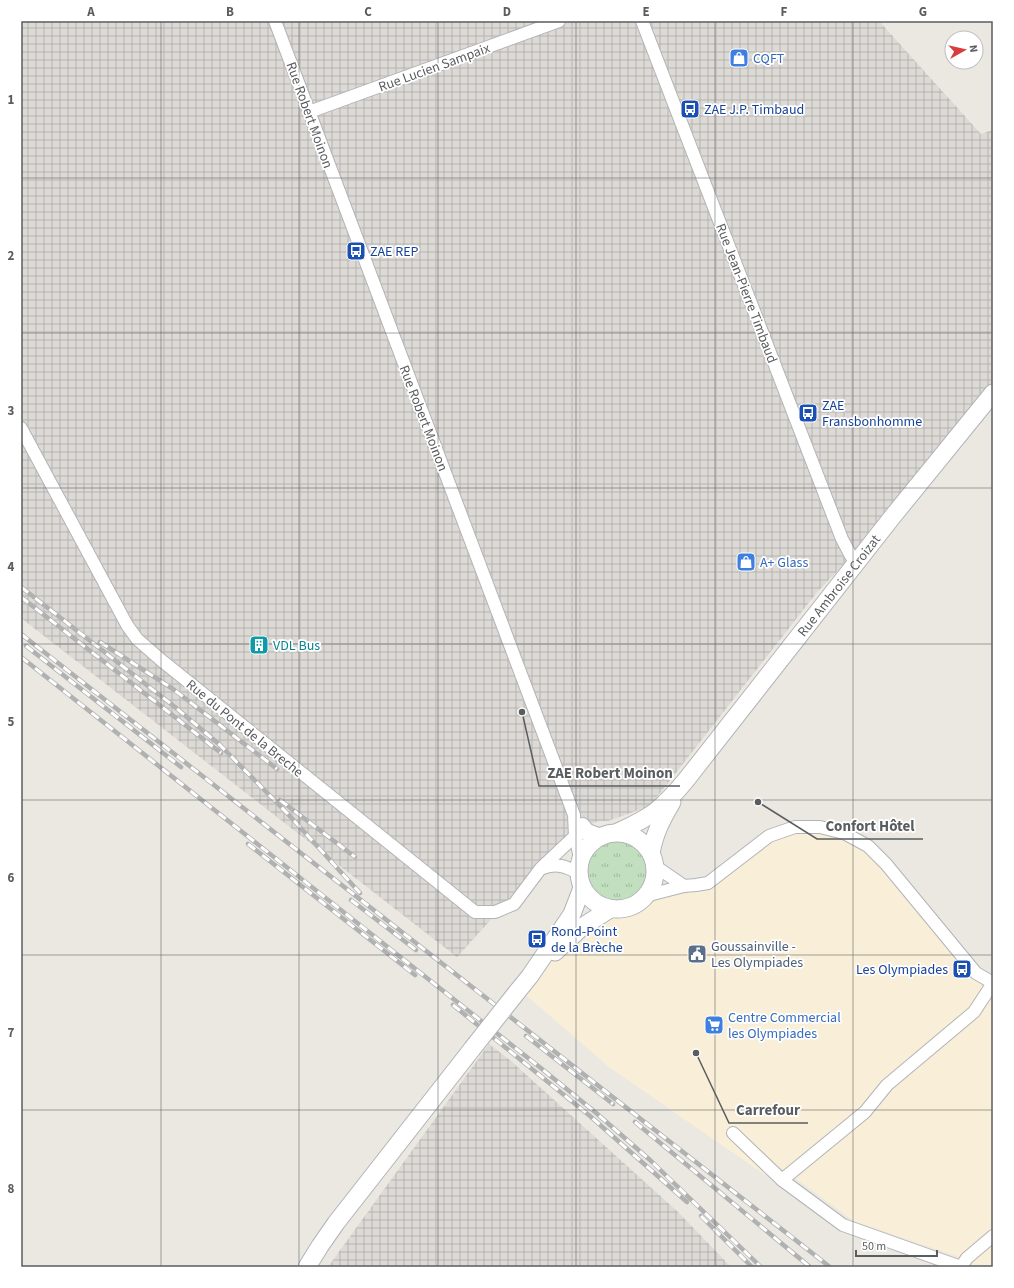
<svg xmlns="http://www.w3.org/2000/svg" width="1014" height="1288" font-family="'Source Sans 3',sans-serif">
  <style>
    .commercial { fill: #f9efd8 }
    .industrial { fill: url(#industrial-grid) }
    .grass { fill: url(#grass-tufts) }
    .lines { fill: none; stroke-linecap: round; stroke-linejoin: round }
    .minor-casing { stroke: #b2b4b7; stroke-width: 14 }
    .secondary-casing { stroke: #b1b4b7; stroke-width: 19 }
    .minor { stroke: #fff; stroke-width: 12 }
    .secondary { stroke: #fff; stroke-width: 17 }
    .rail-casing { stroke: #b0b1b1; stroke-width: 4.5 }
    .rail { stroke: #fff; stroke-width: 3; stroke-dasharray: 9; stroke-linecap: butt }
    .secondary-bridge-casing { stroke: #b1b4b7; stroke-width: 19; stroke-linecap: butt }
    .secondary-bridge { stroke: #fff; stroke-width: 17 }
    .grid { fill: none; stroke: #5a5d60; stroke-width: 1; stroke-opacity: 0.55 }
    .labels { text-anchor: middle; stroke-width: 3.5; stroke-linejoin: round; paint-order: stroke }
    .shop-label { font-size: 14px; fill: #366cbe; stroke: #fff; text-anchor: start }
    .street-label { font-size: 14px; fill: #5a5d60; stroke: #fff }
    .transit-label { font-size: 14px; fill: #164399; stroke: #fff; text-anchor: start }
    .culture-label { font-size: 14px; fill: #0d838f; stroke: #fff; text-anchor: start }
    .service-label { font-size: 14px; fill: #4e5e75; stroke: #fff; text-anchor: start }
    .leader { fill: none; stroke: #5a5d60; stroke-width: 1.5 }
    .callout-dot { fill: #5a5d60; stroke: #fff; stroke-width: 1.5 }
    .callout-label { font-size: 15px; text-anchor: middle; font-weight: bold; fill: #5a5d60; stroke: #fff; stroke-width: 3.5; stroke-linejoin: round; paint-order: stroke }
    .neatline { fill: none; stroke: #5a5d60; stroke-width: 1.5 }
    .grid-label { font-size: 13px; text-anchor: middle; font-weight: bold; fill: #5a5d60 }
  </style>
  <defs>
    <pattern id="industrial-grid" width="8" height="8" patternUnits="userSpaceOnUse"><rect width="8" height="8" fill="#dddad6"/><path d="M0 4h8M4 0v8" fill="none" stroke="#b6b4b1"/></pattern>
    <pattern id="grass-tufts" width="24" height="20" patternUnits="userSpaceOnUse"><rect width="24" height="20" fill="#c2e0c0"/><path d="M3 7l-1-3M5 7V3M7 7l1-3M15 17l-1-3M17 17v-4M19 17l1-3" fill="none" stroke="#a1b99f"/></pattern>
  </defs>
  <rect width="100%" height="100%" fill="#ebe8e1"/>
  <!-- commercial -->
  <path class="commercial" d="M 820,827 L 868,846 L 993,983 L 993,1267 L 970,1267 L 956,1256 L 854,1221 L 777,1165 L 765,1175 L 609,1067 L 519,989 L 530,976 L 610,909 L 635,905 L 645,896 L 708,883 L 769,836 Z"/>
  <!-- industrial -->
  <g class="industrial">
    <path d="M 21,21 L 879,21 L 981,134 L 993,130 L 993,382 L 849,559 L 818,591 L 650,806 L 608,821 L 598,821 L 569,834 L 457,957 L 21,618 Z"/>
    <path d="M 489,1044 L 511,1061 L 678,1212 L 731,1267 L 328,1267 Z"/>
  </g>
  <!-- grass -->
  <circle class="grass" cx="615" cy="871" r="32"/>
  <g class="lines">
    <!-- minor casing -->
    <g class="minor-casing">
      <g id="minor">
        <path d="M 275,21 L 574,815 L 575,836 L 580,858"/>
        <path d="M 642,21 L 842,539 L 851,556 L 857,562"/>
        <path d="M 309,112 L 559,21"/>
        <path d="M 21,428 L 127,625 L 137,639 L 161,660 L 475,912 L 495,912 L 514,904 L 541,868 L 575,836 L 588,830"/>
        <path d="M 583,824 L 588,830 L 601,835"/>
        <path d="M 655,866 L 684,886"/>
        <path d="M 543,868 C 556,863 566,866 578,873"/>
        <path d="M 645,896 L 684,886 L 696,885 L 708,883 L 769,836 L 795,827 L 820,827 L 844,833 L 868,846 L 886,864 L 976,973 L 993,983"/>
        <path d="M 733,1133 L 782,1180 L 843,1225 L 961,1267"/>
        <path d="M 782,1180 L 865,1112 L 887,1085 L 974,1012 L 993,983"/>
        <path d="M 961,1267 L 967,1258 L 993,1236"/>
      </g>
    </g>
    <!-- secondary casing -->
    <g class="secondary-casing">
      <g id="secondary">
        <path id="s1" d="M 618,832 C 631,826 644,820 656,811 C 667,802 677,791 686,780 L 893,516 L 993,393"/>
        <circle cx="617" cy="871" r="38"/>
        <path d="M 651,853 C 655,832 661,821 672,802"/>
        <path d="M 555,952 L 582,927 L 610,909"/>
        <path d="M 517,992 L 530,976 L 572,914 L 582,888"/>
        <path d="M 307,1267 L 320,1246 L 336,1223 L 472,1049"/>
      </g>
    </g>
    <!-- minor -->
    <use href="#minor" class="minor"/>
    <!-- secondary -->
    <use href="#secondary" class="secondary"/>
    <!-- rail casing -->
    <g class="rail-casing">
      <g id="rail">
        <path d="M 21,587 L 175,707 L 220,745 L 287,813 L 360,893"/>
        <path d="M 21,597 L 221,753"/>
        <path d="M 21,634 L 830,1267"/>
        <path d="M 100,642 L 173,689 L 277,769"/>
        <path d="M 26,646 L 181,767"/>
        <path d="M 21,657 L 542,1069 L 595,1112 L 650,1160 L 761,1267"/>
        <path d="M 280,800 L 355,857"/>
        <path d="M 248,844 L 415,975"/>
        <path d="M 351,900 L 416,950"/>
        <path d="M 453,1005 L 590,1116 L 687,1202"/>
        <path d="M 526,1036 L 613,1104"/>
        <path d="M 635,1122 L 810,1267"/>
        <path d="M 701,1216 L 752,1267"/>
      </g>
    </g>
    <!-- rail -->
    <use href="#rail" class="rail"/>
    <!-- secondary-bridge casing -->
    <g class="secondary-bridge-casing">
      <path id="secondary-bridge" d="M 472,1049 L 517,992"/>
    </g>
    <!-- secondary-bridge -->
    <use href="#secondary-bridge" class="secondary-bridge"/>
  </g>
  <!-- grid -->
  <path class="grid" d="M 161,21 L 161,1267M 299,21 L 299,1267M 438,21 L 438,1267M 576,21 L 576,1267M 715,21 L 715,1267M 853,21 L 853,1267M 21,178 L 993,178M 21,333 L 993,333M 21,488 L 993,488M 21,644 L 993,644M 21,800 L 993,800M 21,955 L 993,955M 21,1110 L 993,1110"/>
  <!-- icons -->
  <defs>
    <g id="shop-square" transform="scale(1)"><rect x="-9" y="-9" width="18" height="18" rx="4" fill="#3f7fe0" stroke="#fff"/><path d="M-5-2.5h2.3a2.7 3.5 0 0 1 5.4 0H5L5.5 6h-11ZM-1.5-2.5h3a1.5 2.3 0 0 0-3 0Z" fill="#fff"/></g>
    <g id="bus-square" transform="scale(1)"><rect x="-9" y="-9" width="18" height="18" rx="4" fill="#1a4fb4" stroke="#fff"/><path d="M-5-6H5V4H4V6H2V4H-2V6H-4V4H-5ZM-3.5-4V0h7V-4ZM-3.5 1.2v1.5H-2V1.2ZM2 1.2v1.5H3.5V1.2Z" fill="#fff"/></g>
    <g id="building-square" transform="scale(1)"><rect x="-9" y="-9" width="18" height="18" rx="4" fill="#0f9aa8" stroke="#fff"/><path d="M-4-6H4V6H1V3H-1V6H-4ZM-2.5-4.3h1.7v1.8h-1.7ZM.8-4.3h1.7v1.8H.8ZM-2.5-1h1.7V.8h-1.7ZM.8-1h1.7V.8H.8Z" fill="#fff"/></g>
    <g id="civic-square" transform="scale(1)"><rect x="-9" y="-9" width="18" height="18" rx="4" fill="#5c6f8a" stroke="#fff"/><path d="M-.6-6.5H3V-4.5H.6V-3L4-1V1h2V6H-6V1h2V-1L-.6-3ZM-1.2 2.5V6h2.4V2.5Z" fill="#fff"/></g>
    <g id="supermarket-square" transform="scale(1)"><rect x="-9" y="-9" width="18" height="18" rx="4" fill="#3f7fe0" stroke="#fff"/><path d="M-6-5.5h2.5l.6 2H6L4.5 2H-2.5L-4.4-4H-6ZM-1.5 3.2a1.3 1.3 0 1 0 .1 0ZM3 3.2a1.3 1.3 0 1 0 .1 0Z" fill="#fff"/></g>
  </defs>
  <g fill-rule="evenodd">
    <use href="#shop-square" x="739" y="58"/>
    <use href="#bus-square" x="690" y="109"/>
    <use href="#bus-square" x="356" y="251"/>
    <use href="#bus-square" x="808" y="413"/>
    <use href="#shop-square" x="746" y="562"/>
    <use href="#building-square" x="259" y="645"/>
    <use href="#bus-square" x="537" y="939"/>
    <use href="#civic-square" x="697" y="954"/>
    <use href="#bus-square" x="962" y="969"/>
    <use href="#supermarket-square" x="714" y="1025"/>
  </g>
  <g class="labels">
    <!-- shop labels -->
    <g class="shop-label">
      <text x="753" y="63">CQFT</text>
      <text x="760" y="567">A+ Glass</text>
      <text x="728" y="1022">Centre Commercial<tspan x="728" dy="16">les Olympiades</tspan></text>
    </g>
    <!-- street labels -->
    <g class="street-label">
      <text transform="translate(434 67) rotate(-20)" y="5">Rue Lucien Sampaix</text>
      <text transform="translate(310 115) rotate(70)" y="5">Rue Robert Moinon</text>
      <text transform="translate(747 293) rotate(69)" y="5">Rue Jean-Pierre Timbaud</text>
      <text transform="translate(424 418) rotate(69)" y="5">Rue Robert Moinon</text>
      <text dy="5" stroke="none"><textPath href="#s1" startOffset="334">Rue Ambroise Croizat</textPath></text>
      <text transform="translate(245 728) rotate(39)" y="5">Rue du Pont de la Breche</text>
    </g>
    <!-- transit labels -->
    <g class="transit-label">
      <text x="704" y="114">ZAE J.P. Timbaud</text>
      <text x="370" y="256">ZAE REP</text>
      <text x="822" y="410">ZAE<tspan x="822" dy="16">Fransbonhomme</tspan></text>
      <text x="551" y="936">Rond-Point<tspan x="551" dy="16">de la Brèche</tspan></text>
      <text x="948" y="974" text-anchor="end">Les Olympiades</text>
    </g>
    <!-- culture labels -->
    <g class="culture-label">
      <text x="273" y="650">VDL Bus</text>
    </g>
    <!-- service labels -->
    <g class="service-label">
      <text x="711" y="951">Goussainville -<tspan x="711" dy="16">Les Olympiades</tspan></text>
    </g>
  </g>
  <!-- callouts -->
  <path class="leader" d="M522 712L539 786H680M758 802L817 839H923M696 1053L729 1123H808"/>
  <g class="callout-dot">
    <circle cx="522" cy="712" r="4"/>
    <circle cx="758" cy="802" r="4"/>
    <circle cx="696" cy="1053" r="4"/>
  </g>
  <g class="callout-label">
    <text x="610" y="778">ZAE Robert Moinon</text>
    <text x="870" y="831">Confort Hôtel</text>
    <text x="768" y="1115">Carrefour</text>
  </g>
  <!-- border -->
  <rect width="1014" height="1288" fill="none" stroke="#ffffff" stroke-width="44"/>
  <!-- north arrow -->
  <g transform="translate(964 50) rotate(82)"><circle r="19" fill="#ffffff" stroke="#bdbebf"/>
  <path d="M0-3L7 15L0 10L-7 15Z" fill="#d63d3c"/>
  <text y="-6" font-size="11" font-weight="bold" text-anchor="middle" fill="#5a5d60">N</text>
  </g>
  <!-- scale -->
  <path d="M856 1250v6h81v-6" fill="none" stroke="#5a5d60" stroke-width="2"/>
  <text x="862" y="1250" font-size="12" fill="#5a5d60" stroke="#ffffff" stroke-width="3" paint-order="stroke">50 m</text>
  <rect x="22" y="22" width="970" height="1244" class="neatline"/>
  <g class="grid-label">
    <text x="91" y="16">A</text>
    <text x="230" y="16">B</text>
    <text x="368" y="16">C</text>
    <text x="507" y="16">D</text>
    <text x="646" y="16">E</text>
    <text x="784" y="16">F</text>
    <text x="923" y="16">G</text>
    <text x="11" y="104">1</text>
    <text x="11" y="260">2</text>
    <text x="11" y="415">3</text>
    <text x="11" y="571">4</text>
    <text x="11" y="726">5</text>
    <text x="11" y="882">6</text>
    <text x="11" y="1037">7</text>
    <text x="11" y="1193">8</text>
  </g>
</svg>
